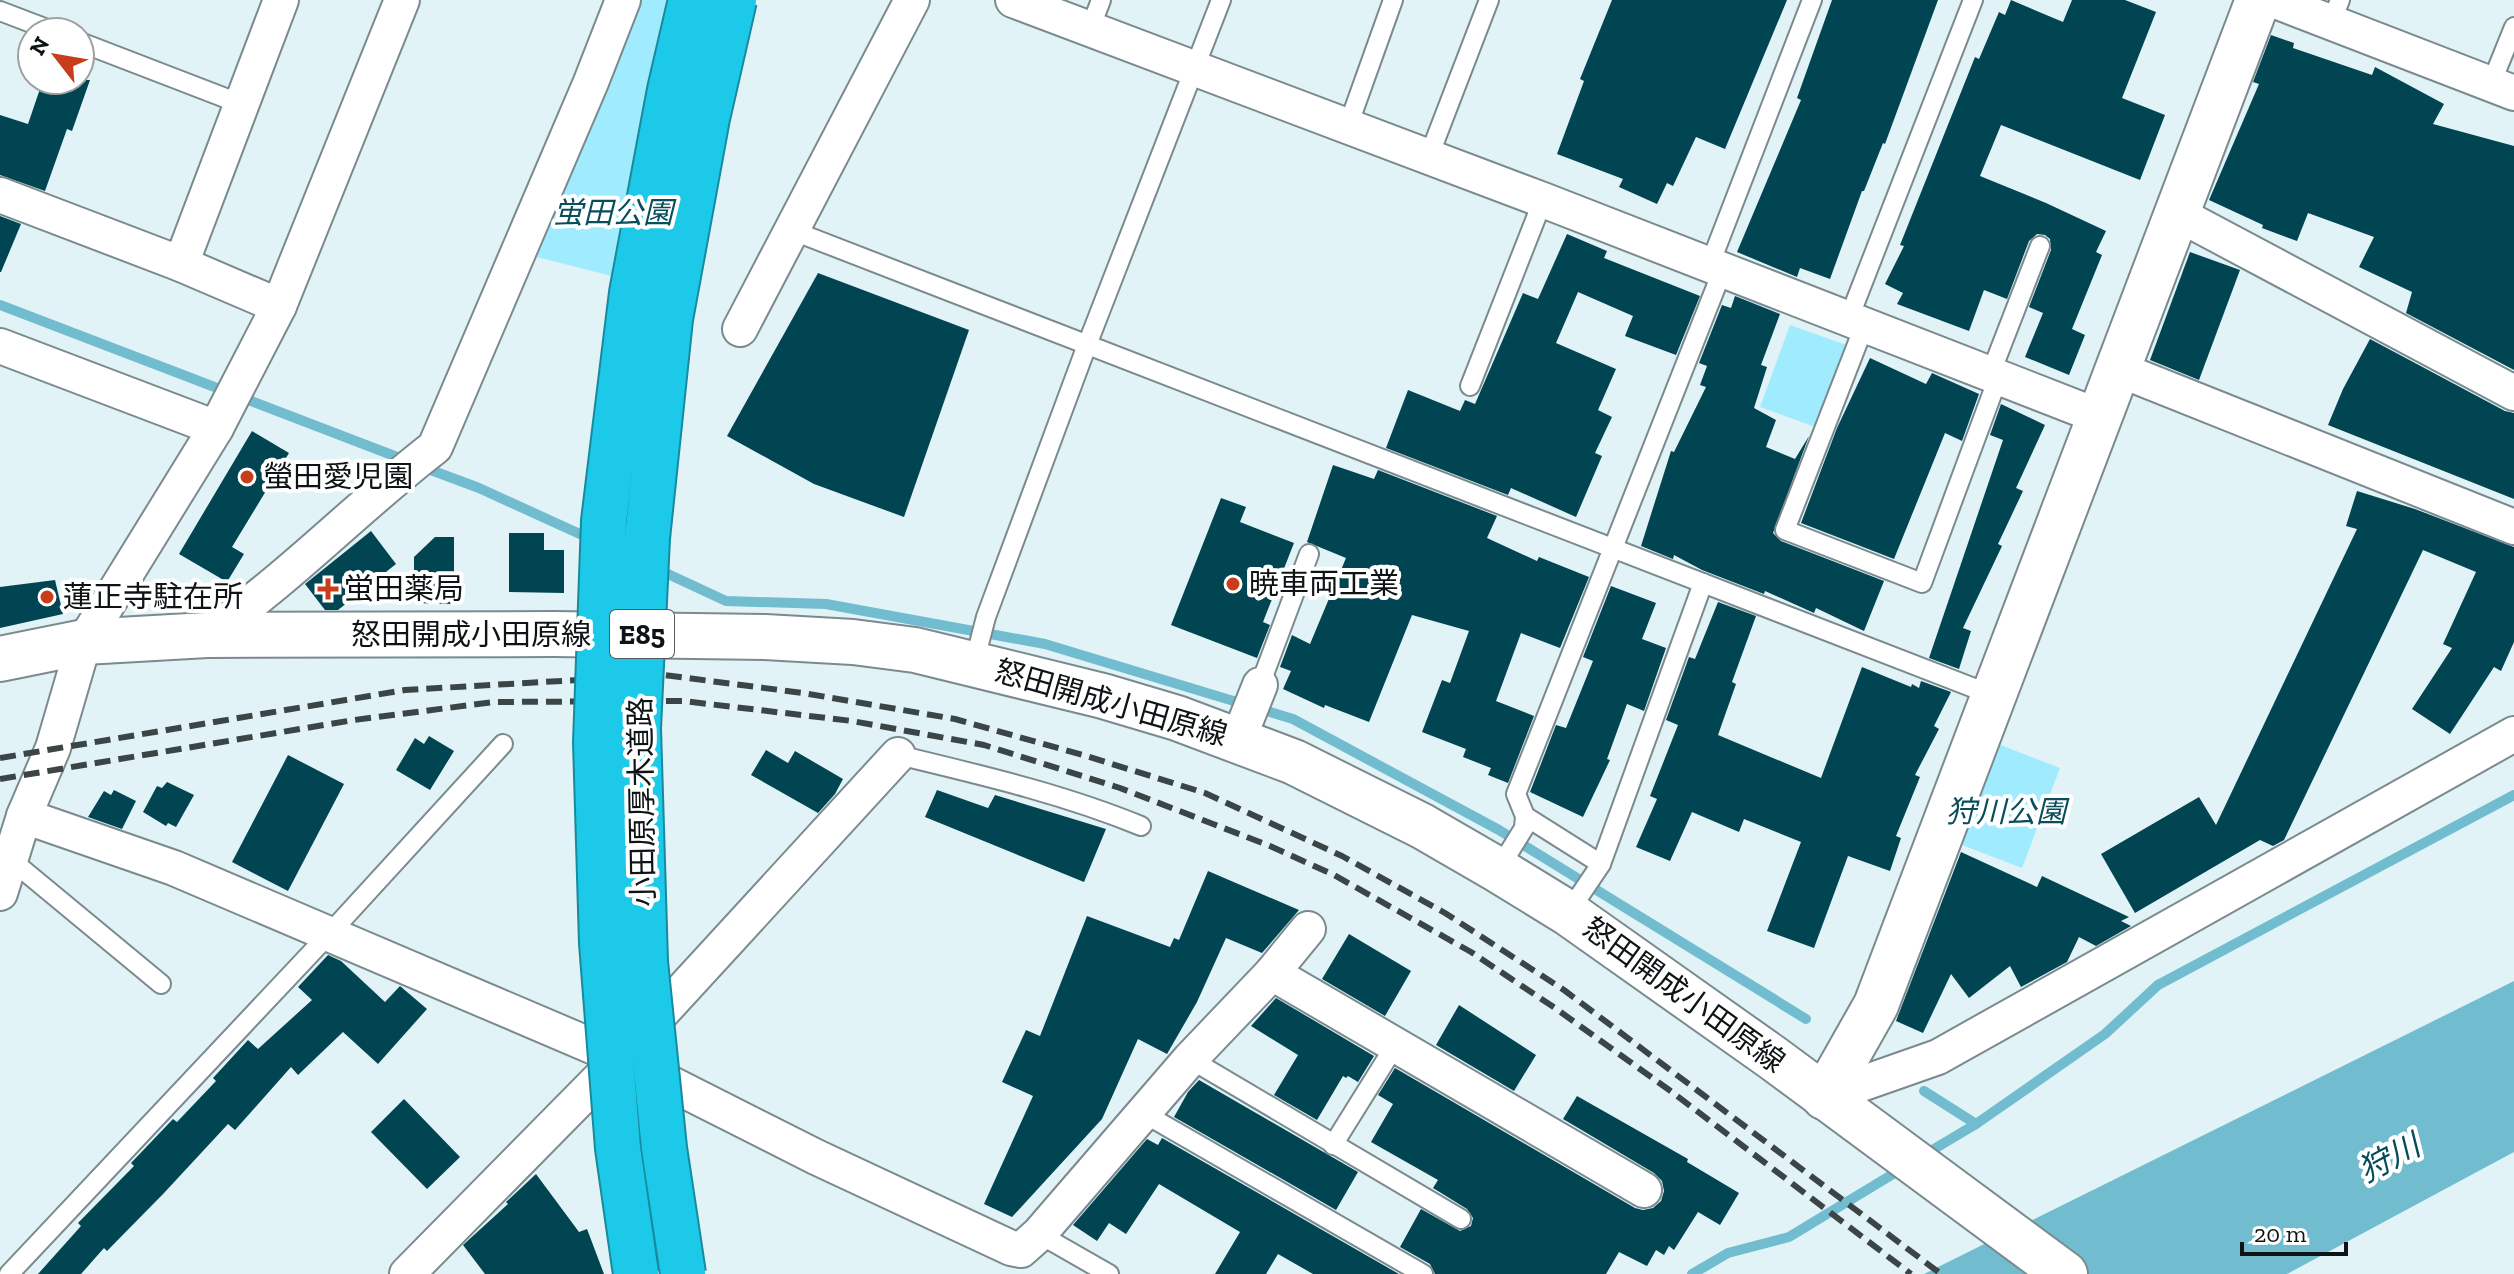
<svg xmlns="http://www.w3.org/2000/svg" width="2514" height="1274" font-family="'Zilla Slab','Noto Sans JP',serif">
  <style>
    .green { fill: #a0ecfe }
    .water { fill: #71bdcf }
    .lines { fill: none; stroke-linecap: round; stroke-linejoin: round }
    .stream { stroke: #71bdcf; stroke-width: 10 }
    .building { fill: #004551 }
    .lane-casing { stroke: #7a8a8f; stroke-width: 22 }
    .street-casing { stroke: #7a8a8f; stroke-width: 38 }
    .secondary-casing { stroke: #7a8a8f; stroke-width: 48 }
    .lane { stroke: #fff; stroke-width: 18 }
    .street { stroke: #fff; stroke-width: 34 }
    .secondary { stroke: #fff; stroke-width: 44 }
    .rail { stroke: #3c4546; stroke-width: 6; stroke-dasharray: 16 8; stroke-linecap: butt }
    .highway-bridge-casing { stroke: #188a9e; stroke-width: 48; stroke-linecap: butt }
    .highway-bridge { stroke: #1dc9e8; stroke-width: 44 }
    .poi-dot { fill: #c83e1c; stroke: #fff; stroke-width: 3 }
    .labels { text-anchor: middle; stroke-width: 8; stroke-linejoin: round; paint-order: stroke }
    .shield { fill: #fff; stroke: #565a5b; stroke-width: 2 }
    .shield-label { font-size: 28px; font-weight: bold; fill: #0e1415 }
    .park-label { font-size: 30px; font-style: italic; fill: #084e5b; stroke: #fff }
    .poi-label { font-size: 30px; fill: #0e1415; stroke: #fff; text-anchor: start }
    .street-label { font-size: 30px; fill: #0e1415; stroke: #fff }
    .water-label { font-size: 32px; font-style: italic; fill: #064d5a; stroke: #fff }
  </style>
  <rect width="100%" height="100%" fill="#e1f3f7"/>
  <!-- green -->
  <g class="green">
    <path d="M 639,0 L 723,0 L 651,286 L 537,257 Z"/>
    <path d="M 1790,325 L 1849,346 L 1818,428 L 1760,407 Z"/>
    <path d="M 1998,744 L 2060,768 L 2022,868 L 1957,843 Z"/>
  </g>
  <!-- water -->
  <path class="water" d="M 2514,981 L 2514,1152 L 2287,1274 L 1924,1274 Z"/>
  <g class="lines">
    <!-- stream -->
    <g class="stream">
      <path d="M 0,305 L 405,460"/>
      <path d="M 420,466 L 479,488 L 593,540"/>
      <path d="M 655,568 L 726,601 L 826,604 L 1045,644 L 1293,719 L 1499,830 L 1806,1019"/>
      <path d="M 1924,1091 L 1976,1124"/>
      <path d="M 1924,1155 L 1976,1124 L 2105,1034 L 2158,985 L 2514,795"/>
      <path d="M 1692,1274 L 1728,1253 L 1789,1237 L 1903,1168"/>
    </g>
  </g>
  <!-- building -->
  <g class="building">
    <path d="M 1612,0 L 1787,0 L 1725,149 L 1696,137 L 1673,186 L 1667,183 L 1657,204 L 1619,187 L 1623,179 L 1557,154 L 1584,81 L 1580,79 Z"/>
    <path d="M 1832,0 L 1938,0 L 1885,144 L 1883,143 L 1864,191 L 1862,191 L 1830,279 L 1800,268 L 1797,277 L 1737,252 L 1801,100 L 1797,98 Z"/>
    <path d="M 2011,0 L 2063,22 L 2072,0 L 2125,0 L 2156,12 L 2122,98 L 2165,115 L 2140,180 L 2001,125 L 1980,176 L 2046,203 L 2106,231 L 2096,252 L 2102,255 L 2072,329 L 2085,335 L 2069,375 L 2025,357 L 2043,313 L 2029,307 L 2051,250 L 2050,239 L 2045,235 L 2037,234 L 2029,241 L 2007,299 L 1984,290 L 1969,331 L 1897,304 L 1903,293 L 1885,284 L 1904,246 L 1900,245 L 1975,57 L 1979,59 L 1999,12 L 2005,15 Z"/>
    <path d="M 2271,35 L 2294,43 L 2293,48 L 2372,75 L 2375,67 L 2444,104 L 2433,124 L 2514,146 L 2514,370 L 2406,313 L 2412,292 L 2359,267 L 2374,237 L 2308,213 L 2297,241 L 2262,228 L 2263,225 L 2209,200 L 2259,84 L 2253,82 Z"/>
    <path d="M 43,80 L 90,80 L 72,131 L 67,129 L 45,191 L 0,175 L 0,115 L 28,124 Z"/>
    <path d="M 0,216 L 21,224 L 1,272 L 0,272 Z"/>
    <path d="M 1567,234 L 1607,251 L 1604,258 L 1700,296 L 1676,355 L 1625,336 L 1633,316 L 1578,292 L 1556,343 L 1616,369 L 1598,410 L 1612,417 L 1595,453 L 1602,456 L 1576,517 L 1511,488 L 1508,495 L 1386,448 L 1408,390 L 1460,411 L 1465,400 L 1475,404 L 1523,293 L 1538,299 Z"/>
    <path d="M 2190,252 L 2240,270 L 2199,380 L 2150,360 Z"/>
    <path d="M 818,273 L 969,330 L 904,517 L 814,484 L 727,436 Z"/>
    <path d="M 1735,296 L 1780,314 L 1761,365 L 1767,367 L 1754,408 L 1776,420 L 1766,447 L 1795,459 L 1809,436 L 1773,533 L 1781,541 L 1884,581 L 1864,631 L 1816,608 L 1814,613 L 1765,591 L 1764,594 L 1702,570 L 1674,555 L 1673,559 L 1641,546 L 1671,451 L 1674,452 L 1706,387 L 1700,385 L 1707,366 L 1699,363 L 1722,305 L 1731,308 Z"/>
    <path d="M 2370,339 L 2505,411 L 2514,413 L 2514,499 L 2328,425 L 2343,389 Z"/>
    <path d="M 1870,358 L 1926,384 L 1932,373 L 1979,394 L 1962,441 L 1945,433 L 1894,559 L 1801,523 L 1837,428 Z"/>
    <path d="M 2001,404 L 2045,425 L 2016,488 L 2023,491 L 1998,544 L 2002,546 L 1963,628 L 1971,631 L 1959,669 L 1929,658 L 2003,440 L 1990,435 Z"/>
    <path d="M 252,431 L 289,453 L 232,547 L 244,554 L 227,582 L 179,554 Z"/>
    <path d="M 1333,465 L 1374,479 L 1378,470 L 1497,516 L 1487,538 L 1537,561 L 1539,557 L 1589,577 L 1560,648 L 1521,633 L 1496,701 L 1534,716 L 1508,783 L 1488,775 L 1491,768 L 1463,757 L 1466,749 L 1422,732 L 1442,680 L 1450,683 L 1469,631 L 1412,615 L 1369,722 L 1325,705 L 1324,708 L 1283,689 L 1291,671 L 1280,667 L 1292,635 L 1310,644 L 1346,558 L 1307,542 Z"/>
    <path d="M 2357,491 L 2415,509 L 2514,547 L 2514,642 L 2501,671 L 2494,667 L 2450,734 L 2412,709 L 2452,648 L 2443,644 L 2476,572 L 2423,550 L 2284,840 L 2273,846 L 2260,840 L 2135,913 L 2101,854 L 2199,797 L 2216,825 L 2357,529 L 2346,526 Z"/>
    <path d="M 1221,498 L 1246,507 L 1240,522 L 1294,543 L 1263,622 L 1270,625 L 1257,658 L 1171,625 Z"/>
    <path d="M 371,531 L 396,564 L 338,610 L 325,610 L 305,584 Z"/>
    <path d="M 509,533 L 544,533 L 544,550 L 564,550 L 564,593 L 509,592 Z"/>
    <path d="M 435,537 L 454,537 L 454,604 L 414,603 L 414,557 Z"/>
    <path d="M 55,580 L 63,614 L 0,628 L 0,587 Z"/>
    <path d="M 1611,586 L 1656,603 L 1642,639 L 1666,648 L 1644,711 L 1627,704 L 1607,759 L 1610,760 L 1583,817 L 1530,792 L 1556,725 L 1566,728 L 1593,661 L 1583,657 Z"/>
    <path d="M 1718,602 L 1756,616 L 1732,682 L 1736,684 L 1718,735 L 1821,778 L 1862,667 L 1911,687 L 1912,684 L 1919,688 L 1921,681 L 1951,692 L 1934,726 L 1939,729 L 1915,775 L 1920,777 L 1896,836 L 1901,838 L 1890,871 L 1848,856 L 1814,948 L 1767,931 L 1801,842 L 1744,819 L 1739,832 L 1692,812 L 1670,861 L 1636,847 L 1657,799 L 1650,796 L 1678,725 L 1666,720 L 1689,657 L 1695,659 Z"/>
    <path d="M 429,736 L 454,751 L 430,790 L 396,770 L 415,738 L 424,744 Z"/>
    <path d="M 766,750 L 788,763 L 795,751 L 843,779 L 835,794 L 818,813 L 751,775 Z"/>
    <path d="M 288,755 L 344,784 L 288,891 L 232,862 Z"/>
    <path d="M 167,782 L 194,795 L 176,827 L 168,823 L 166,826 L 143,812 L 157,786 L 162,788 Z"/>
    <path d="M 114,790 L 136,801 L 122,829 L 88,817 L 104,791 L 111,795 Z"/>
    <path d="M 937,790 L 988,808 L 995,795 L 1106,829 L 1084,882 L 925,817 Z"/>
    <path d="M 1961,852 L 2037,887 L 2042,876 L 2129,917 L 2121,921 L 2131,926 L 2096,946 L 2079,937 L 2067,962 L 2021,987 L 2010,966 L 1969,998 L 1951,974 L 1923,1033 L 1896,1021 Z"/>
    <path d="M 1208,871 L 1299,910 L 1262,953 L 1226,938 L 1197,1002 L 1167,1054 L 1138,1039 L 1102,1119 L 1012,1217 L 984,1204 L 1033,1096 L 1002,1082 L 1026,1030 L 1040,1036 L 1087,916 L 1170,947 L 1174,938 L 1179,940 Z"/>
    <path d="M 1349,934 L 1411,971 L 1385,1016 L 1322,979 Z"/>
    <path d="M 328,955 L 341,961 L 385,1002 L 400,986 L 427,1009 L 378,1064 L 343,1032 L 298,1075 L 291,1067 L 235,1130 L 228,1124 L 164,1193 L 107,1251 L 104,1248 L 81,1274 L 38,1274 L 81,1226 L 78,1223 L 134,1166 L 131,1163 L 173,1119 L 177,1122 L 216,1081 L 213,1078 L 248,1040 L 258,1049 L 312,1000 L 298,987 Z"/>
    <path d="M 1276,998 L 1374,1056 L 1358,1082 L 1348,1076 L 1346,1078 L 1343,1076 L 1317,1120 L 1274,1095 L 1298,1055 L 1251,1026 Z"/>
    <path d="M 1459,1005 L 1536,1055 L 1514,1091 L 1436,1045 Z"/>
    <path d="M 1395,1068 L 1635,1208 L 1643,1210 L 1653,1208 L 1661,1201 L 1664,1191 L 1662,1181 L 1654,1173 L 1563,1119 L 1577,1096 L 1688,1159 L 1687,1162 L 1739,1193 L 1720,1225 L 1698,1212 L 1674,1250 L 1669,1246 L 1664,1255 L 1656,1250 L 1647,1266 L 1619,1252 L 1606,1274 L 1435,1274 L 1430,1264 L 1400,1247 L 1421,1209 L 1460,1231 L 1471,1226 L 1473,1218 L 1467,1209 L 1433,1188 L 1438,1180 L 1371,1142 L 1393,1104 L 1378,1095 Z"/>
    <path d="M 1199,1080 L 1358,1172 L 1336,1210 L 1174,1117 L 1188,1092 Z"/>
    <path d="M 404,1099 L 460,1157 L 427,1189 L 371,1132 Z"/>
    <path d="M 1162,1138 L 1399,1274 L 1313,1274 L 1278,1254 L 1266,1274 L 1215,1274 L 1240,1232 L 1159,1184 L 1126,1234 L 1109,1223 L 1097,1241 L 1073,1225 L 1147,1139 L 1158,1145 Z"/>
    <path d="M 536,1174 L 579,1232 L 587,1229 L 604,1274 L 485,1274 L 463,1245 L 508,1204 L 506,1202 Z"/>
  </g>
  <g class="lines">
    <!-- lane casing -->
    <g class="lane-casing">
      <g id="lane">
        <path d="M 0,11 L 55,32"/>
        <path d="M 2331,22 L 2340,0"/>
        <path d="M 1090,29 L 1101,0"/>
        <path d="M 80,42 L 241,104"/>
        <path d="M 2491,84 L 2514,27"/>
        <path d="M 1348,126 L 1393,0"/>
        <path d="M 1429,156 L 1489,0"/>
        <path d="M 791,230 L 1992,695"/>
        <path d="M 1710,264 L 1812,0"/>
        <path d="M 1849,318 L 1973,0"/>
        <path d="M 1865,324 L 1785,530 L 1922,583 L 1998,378"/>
        <path d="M 1990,375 L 2040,246"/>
        <path d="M 1470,386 L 1543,200"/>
        <path d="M 974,663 L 986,617 L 1087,345 L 1221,0"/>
        <path d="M 1260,685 L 1309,554"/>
        <path d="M 898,755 C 981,775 1063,794 1141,826"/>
        <path d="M 1525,816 L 1601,864"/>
        <path d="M 10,859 L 161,984"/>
        <path d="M 1498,870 L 1524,828 L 1525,816 L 1516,794 L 1723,269"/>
        <path d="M 1568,913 L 1601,864 L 1703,583"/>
        <path d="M 1190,1059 L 1461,1219"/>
        <path d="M 1145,1114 L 1423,1274"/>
        <path d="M 1333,1145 L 1396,1044"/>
        <path d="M 1039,1234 L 1109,1274"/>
        <path d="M 9,1274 L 330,933 L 503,744"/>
      </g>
    </g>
    <!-- street casing -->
    <g class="street-casing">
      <g id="street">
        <path d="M 1013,0 L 1543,200 L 2098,416"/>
        <path d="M 2273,0 L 2514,93"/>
        <path d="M 0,195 L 181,264 L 279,306"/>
        <path d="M 2178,214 L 2514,393"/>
        <path d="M 181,264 L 281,0"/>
        <path d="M 740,329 L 912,0"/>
        <path d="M 0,346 L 216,428"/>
        <path d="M 2118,369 L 2514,527"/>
        <path d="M 207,635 C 288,580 357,507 435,447 L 591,82 L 623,0"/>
        <path d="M 1238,740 L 1260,685"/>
        <path d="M 24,816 L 174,868 L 620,1058 L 816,1157 L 1011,1248 L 1021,1250 L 1039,1234 L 1190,1059 L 1272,973 L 1308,929"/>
        <path d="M 0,893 L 24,816 L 53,748 L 84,642 L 216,428 L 279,306 L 402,0"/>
        <path d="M 1272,973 L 1644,1190"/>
        <path d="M 1824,1097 L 1938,1057 L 2514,734"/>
        <path d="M 407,1274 L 620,1058 L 898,755"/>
      </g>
    </g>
    <!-- secondary casing -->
    <g class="secondary-casing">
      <g id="secondary">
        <path d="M 0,659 L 84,642 L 207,635 L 554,634 L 765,637 L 853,642 L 915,650 L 1103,696 L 1177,718 L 1294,762 L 1422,826 L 1498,870 L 1568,913 L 1773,1058 L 2065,1274"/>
        <path d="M 1824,1097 L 1876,1005 L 2258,0"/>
      </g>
    </g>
    <!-- lane -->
    <use href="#lane" class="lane"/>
    <!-- street -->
    <use href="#street" class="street"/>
    <!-- secondary -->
    <use href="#secondary" class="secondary"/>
    <!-- rail -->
    <g class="rail">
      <path d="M 0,758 L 405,690 L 664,675 L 803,693 L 955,719 L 1083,755 L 1205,793 L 1342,856 L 1445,913 L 1564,990 L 1941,1274"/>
      <path d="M 0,779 L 354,720 L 494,702 L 683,701 L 852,721 L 984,745 L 1120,788 L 1270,846 L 1334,875 L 1471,952 L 1555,1008 L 1672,1092 L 1911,1274"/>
    </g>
    <!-- highway-bridge casing -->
    <g class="highway-bridge-casing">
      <g id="highway-bridge">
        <path d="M 636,1274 L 618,1148 L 602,943 L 596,742 L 604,521 L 632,293 L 670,90 L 691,0"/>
        <path d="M 683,1274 L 664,1148 L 645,962 L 638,728 L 647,538 L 670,319 L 707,118 L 734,0"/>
      </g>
    </g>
    <!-- highway-bridge -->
    <use href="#highway-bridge" class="highway-bridge"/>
  </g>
  <!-- markers -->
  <g class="poi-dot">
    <circle cx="247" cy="477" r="8"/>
    <circle cx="1233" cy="584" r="8"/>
    <path d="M324 577h8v8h8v8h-8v8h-8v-8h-8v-8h8z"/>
    <circle cx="47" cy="597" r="8"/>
  </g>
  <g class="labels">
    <!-- shield labels -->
    <rect class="shield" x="610" y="610" width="64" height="48" rx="6"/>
    <g class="shield-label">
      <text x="642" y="644">E85</text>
    </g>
    <!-- park labels -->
    <g class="park-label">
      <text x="613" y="223">蛍田公園</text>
      <text x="2006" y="822">狩川公園</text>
    </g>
    <!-- poi labels -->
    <g class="poi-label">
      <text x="263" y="487">螢田愛児園</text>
      <text x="1249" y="594">暁車両工業</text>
      <text x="344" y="599">蛍田薬局</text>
      <text x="63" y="607">蓮正寺駐在所</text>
    </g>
    <!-- street labels -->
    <g class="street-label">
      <text x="471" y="645">怒田開成小田原線</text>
      <text transform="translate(1111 703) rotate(16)" y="10">怒田開成小田原線</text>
      <text transform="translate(642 802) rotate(-91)" y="10">小田原厚木道路</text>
      <text transform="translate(1684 995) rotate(36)" y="10">怒田開成小田原線</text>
    </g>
    <!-- water labels -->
    <g class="water-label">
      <text transform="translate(2389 1158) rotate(-28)" y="11">狩川</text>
    </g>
  </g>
  <!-- north arrow -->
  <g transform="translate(56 56) rotate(301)"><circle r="38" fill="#ffffff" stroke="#9fa1a1" stroke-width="2"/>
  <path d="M0-6L14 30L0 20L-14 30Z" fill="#c83e1c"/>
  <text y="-12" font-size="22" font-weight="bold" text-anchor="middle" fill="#0e1415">N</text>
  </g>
  <!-- scale -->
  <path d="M2242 1242v12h104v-12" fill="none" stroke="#0e1415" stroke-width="4"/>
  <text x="2254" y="1242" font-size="24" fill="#0e1415" stroke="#ffffff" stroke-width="6" paint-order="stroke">20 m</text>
</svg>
